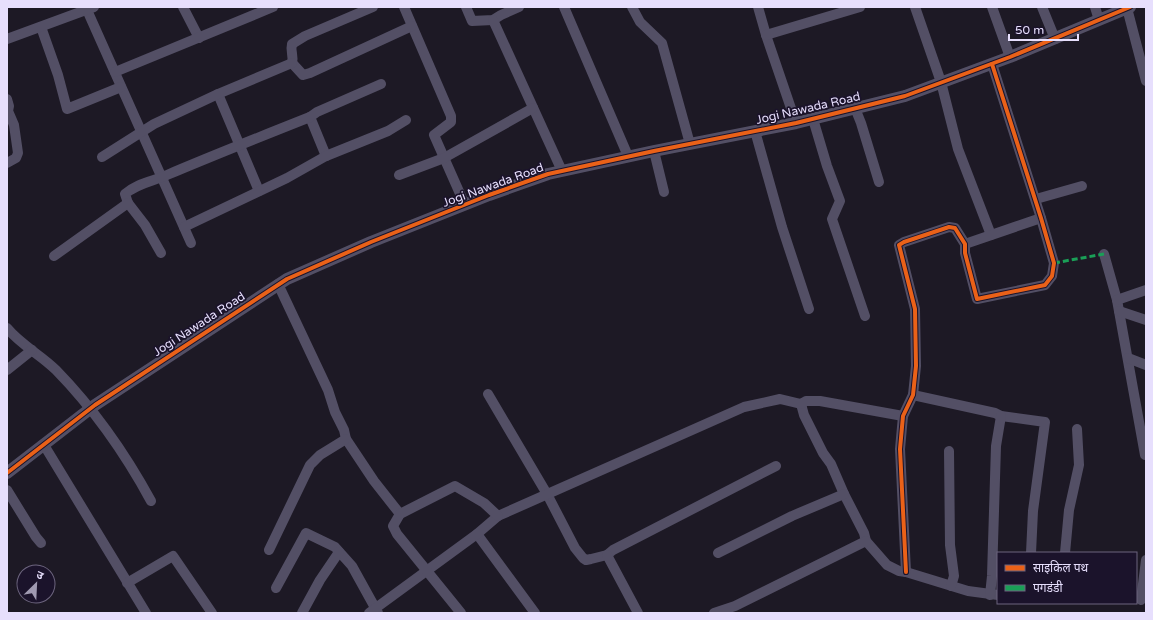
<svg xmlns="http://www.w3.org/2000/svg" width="1153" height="620" font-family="'Varela Round','Noto Sans Devanagari',sans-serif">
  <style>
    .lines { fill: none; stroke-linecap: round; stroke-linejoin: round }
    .minor { stroke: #534f65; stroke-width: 10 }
    .tertiary { stroke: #534f65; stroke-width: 12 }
    .quiet { stroke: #1a9f57; stroke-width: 3; stroke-dasharray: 6 3; stroke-linecap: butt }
    .cycleway-casing { stroke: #1b132b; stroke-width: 6 }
    .cycleway { stroke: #ea6118; stroke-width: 4 }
    .labels { text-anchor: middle; stroke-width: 3.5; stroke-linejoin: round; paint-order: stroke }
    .street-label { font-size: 12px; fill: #e7dffd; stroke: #1b132b }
  </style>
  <rect width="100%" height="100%" fill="#1d1925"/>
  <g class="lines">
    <!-- minor -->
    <g class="minor">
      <path d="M 183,7 L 199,38"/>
      <path d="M 404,7 L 451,116 L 451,122 L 434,135 L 465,205"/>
      <path d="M 466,7 L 472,21 L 493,20 L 501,15 L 519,7"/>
      <path d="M 564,7 L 628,156"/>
      <path d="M 632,7 L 640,22 L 662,43 L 690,144"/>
      <path d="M 758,7 L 766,35 L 796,123"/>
      <path d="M 915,7 L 941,82 L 958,149 L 991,235"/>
      <path d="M 992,7 L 1010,57"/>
      <path d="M 1042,7 L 1055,39"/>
      <path d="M 1095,7 L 1099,20"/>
      <path d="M 1127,8 L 1146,81"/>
      <path d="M 87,10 L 191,243"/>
      <path d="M 493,20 L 562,171"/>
      <path d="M 41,27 L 58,75 L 67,109 L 121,87"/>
      <path d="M 766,35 L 860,7"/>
      <path d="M 7,39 L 94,7"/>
      <path d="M 292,63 L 303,75 L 310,73 L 412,26"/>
      <path d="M 292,63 C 294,55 290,52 292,44 L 305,36 L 373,7"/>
      <path d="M 115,72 L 273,7"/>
      <path d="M 218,94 L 259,191"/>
      <path d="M 7,99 L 9,106 L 8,111 L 14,125 L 18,153 L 16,158 L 7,163"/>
      <path d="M 855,108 L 861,123 L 879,182"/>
      <path d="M 310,117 L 326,156"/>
      <path d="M 813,119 L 827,166 L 840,201 L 832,219 L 865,316"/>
      <path d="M 755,131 L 782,227 L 809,309"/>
      <path d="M 654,151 L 664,192"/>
      <path d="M 102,157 L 154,124 L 218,94 L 292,63"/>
      <path d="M 399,175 L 444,158 L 533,108"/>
      <path d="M 1036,199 L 1082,186"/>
      <path d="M 184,227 L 287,178 L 326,156 L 388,131 L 406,120"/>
      <path d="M 965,244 L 1041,218"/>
      <path d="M 161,253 L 145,225 L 128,203 L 125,194 C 137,183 154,181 167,175 C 214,155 262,136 310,117 L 317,112 L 381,84"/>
      <path d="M 1104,254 L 1117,300 L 1145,455"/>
      <path d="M 54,256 L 128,203"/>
      <path d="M 278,284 L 328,390 L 335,412 L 344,430 L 346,439 L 374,481 L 400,514"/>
      <path d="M 1117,300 L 1146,290"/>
      <path d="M 1119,311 L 1146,320"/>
      <path d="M 7,328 C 21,345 41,355 56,370 C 93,408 126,455 151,501"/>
      <path d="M 1128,358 L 1146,365"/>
      <path d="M 7,370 L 32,350"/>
      <path d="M 488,394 L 547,494 L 575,548 L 583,558 L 586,560 L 591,559 L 607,555 L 613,550 L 776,466"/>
      <path d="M 913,395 L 995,413 L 1001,416 L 1045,422 L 1033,511 L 1031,553"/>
      <path d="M 801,404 L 804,415 L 823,453 L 831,464 L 844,494 L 864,533 L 866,541 L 887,565 L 899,571 L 906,572 L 968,591 L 998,595"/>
      <path d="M 44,445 L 146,613"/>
      <path d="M 949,451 L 950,545 L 954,576 L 951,586"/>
      <path d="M 7,490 L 36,537 L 41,543"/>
      <path d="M 477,534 L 535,613"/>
      <path d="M 269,550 L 310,465 L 320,455 L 346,439"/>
      <path d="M 718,553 L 792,516 L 844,494"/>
      <path d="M 1065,553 L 1069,510 L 1079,465 L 1077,429"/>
      <path d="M 607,555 L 638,613"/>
      <path d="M 906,572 L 900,449 L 903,416 L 913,395 L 916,366 L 915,309 L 899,245 L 904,242 L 949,227 L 955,228 L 965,244 L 965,253 L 977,299 L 1045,285 L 1052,276 L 1054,263 L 1041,218 L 992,64"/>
      <path d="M 127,583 L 173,556 L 212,613"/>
      <path d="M 276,588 L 306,533 L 335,547 L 352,566 L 378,613"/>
      <path d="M 990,595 L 992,576 L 996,446 L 1001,416"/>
      <path d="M 1141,600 L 1146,560"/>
      <path d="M 302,613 L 320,580 L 339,552"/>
      <path d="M 369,613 L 477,534 L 498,516 L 744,407 L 780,399 L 801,404 L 806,401 L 820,401 L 903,416"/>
      <path d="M 461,613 L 397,534 L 393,526 L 400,514 L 455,486 L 484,503 L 498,516"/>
      <path d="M 714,613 L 735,606 L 866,541"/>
    </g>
    <!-- tertiary -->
    <path class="tertiary" d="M 7,473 L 95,405 L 287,279 L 371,242 L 489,195 L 548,174 L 654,151 L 796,123 L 905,96 L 1010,57 L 1130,7"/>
    <!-- quiet -->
    <path class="quiet" d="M 1054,263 L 1104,254"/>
    <!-- cycleway casing -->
    <g class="cycleway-casing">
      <g id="cycleway">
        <path d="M 7,473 L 95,405 L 287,279 L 371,242 L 489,195 L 548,174 L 654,151 L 796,123 L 905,96 L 1010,57 L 1130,7"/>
        <path d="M 906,572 L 900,449 L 903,416 L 913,395 L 916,366 L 915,309 L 899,245 L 904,242 L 949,227 L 955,228 L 965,244 L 965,253 L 977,299 L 1045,285 L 1052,276 L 1054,263 L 1041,218 L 992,64"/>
      </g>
    </g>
    <!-- cycleway -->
    <use href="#cycleway" class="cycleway"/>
  </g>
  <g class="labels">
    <!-- street labels -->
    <g class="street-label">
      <text transform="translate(808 108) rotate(-13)" y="4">Jogi Nawada Road</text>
      <text transform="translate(493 185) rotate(-20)" y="4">Jogi Nawada Road</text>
      <text transform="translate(199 324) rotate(-33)" y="4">Jogi Nawada Road</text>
    </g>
  </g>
  <!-- border -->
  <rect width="1153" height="620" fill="none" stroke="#e7dffd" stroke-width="16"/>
  <!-- legend -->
  <rect x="997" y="552" width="140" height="52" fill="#1b132b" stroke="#6d657f"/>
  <rect x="1005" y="565" width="20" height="6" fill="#ea6118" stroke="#6d657f"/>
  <text x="1033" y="572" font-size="12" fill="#e7dffd">साइकिल पथ</text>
  <rect x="1005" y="585" width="20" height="6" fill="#1a9f57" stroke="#6d657f"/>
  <text x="1033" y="592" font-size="12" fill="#e7dffd">पगडंडी</text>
  <!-- north arrow -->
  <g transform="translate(36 584) rotate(24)"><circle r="19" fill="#1b132b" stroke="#6d657f"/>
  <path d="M0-3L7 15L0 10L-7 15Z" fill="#a09ab1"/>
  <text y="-6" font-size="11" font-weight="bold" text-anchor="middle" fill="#e7dffd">उ</text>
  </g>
  <!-- scale -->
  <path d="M1009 34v6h69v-6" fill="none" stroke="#e7dffd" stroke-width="2"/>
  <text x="1015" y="34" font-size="12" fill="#e7dffd" stroke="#1b132b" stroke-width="3" paint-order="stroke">50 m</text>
</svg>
